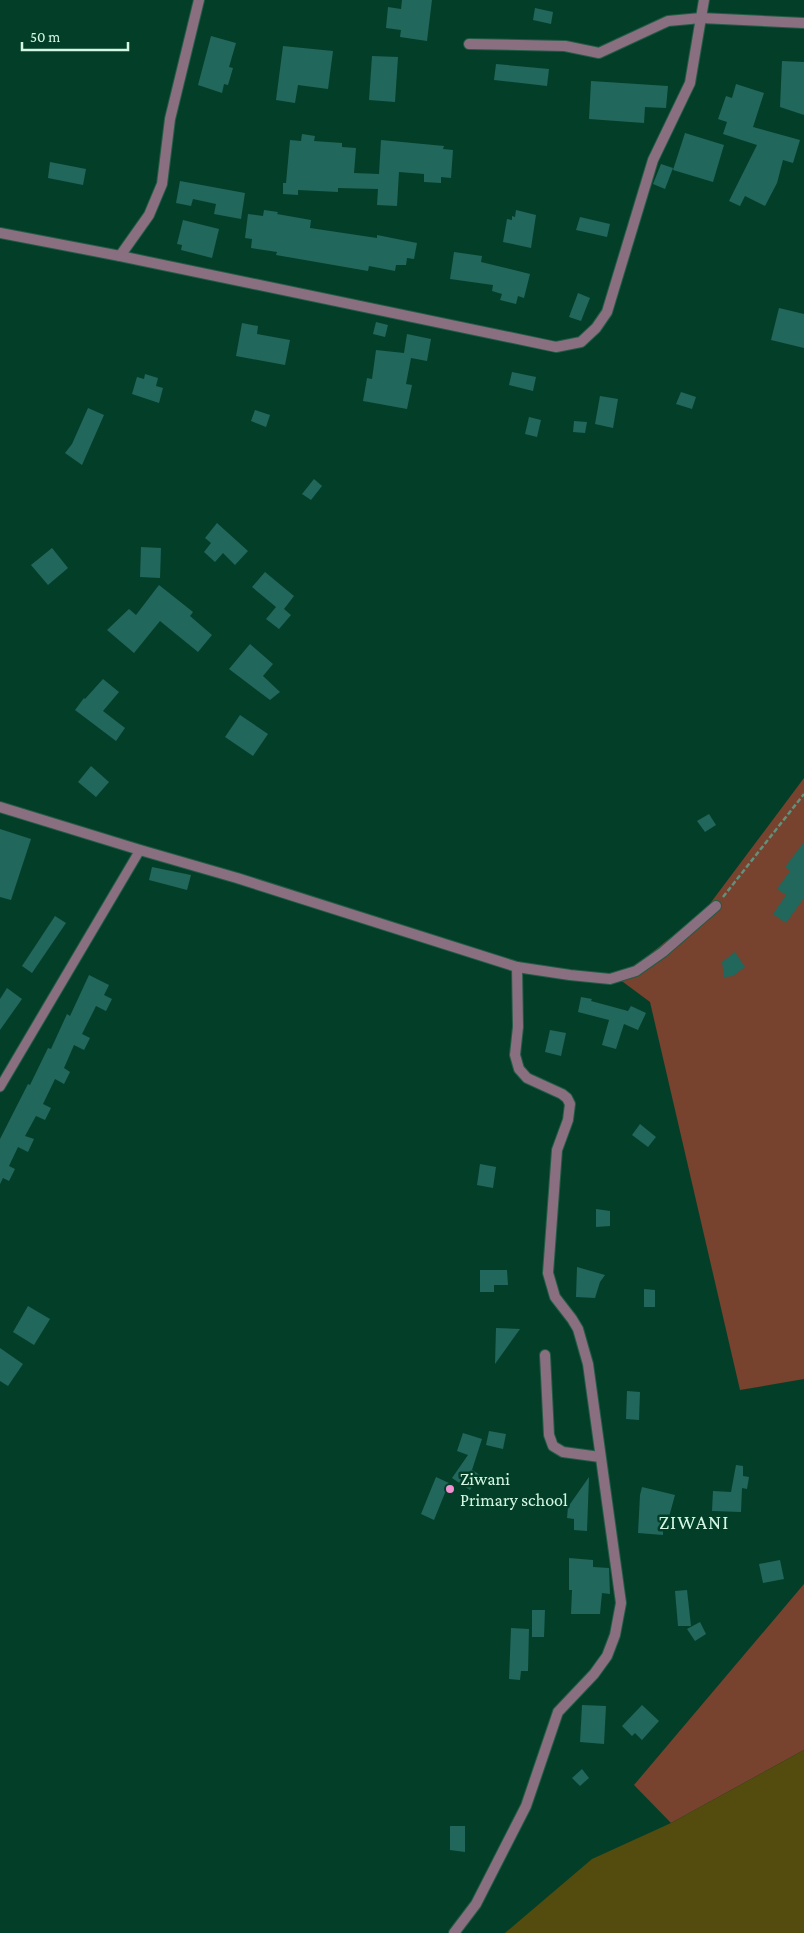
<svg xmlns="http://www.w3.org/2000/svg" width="804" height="1933" font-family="'Crimson Pro',serif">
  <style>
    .green { fill: #77422e }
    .water { fill: #544b0e }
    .building { fill: #22675c }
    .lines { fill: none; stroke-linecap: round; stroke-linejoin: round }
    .lane-casing { stroke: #245c46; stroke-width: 11 }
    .street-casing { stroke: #245c46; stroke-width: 12 }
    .path { stroke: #60917c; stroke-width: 2.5; stroke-dasharray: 5 2.5; stroke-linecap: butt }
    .lane { stroke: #896f7f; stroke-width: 9 }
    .street { stroke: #896f7f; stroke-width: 10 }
    .poi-dot { fill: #f491d3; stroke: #033f28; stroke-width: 2 }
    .labels { text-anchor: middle; stroke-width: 5; stroke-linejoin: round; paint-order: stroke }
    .poi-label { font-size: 18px; fill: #d4f7e4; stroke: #033f28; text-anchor: start }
    .quarter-label { font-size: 20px; letter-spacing: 1px; fill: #d4f7e4; stroke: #033f28 }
  </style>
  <rect width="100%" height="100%" fill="#033f28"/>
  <!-- green -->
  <g class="green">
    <path d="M 804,778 L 804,1379 L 740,1390 L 650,1002 L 619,979 L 706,909 Z"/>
    <path d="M 804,1584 L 804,1750 L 671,1823 L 634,1785 Z"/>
  </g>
  <!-- water -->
  <path class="water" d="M 804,1750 L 804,1933 L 505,1933 L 592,1859 L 671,1823 Z"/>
  <!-- building -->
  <g class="building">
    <path d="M 402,0 L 432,0 L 427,41 L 400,37 L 401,30 L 386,28 L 388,7 L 401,9 Z"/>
    <path d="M 535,8 L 553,12 L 551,24 L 533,20 Z"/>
    <path d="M 211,36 L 236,43 L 229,67 L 233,68 L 228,85 L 224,84 L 222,93 L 198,85 Z"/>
    <path d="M 283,46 L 333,51 L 328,89 L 298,85 L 295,103 L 276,100 Z"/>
    <path d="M 372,56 L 398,57 L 395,102 L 369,100 Z"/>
    <path d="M 782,61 L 804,62 L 804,115 L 780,107 Z"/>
    <path d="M 496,64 L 549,69 L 547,86 L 494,80 Z"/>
    <path d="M 591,81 L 668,86 L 666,108 L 645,107 L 644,123 L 589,119 Z"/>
    <path d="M 736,84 L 764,93 L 753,127 L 800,140 L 793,163 L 783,160 L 777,183 L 765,206 L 745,196 L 740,206 L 729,201 L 757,145 L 723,134 L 727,122 L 718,119 L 726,96 L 732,98 Z"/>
    <path d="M 685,133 L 724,145 L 713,182 L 673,170 Z"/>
    <path d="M 302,134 L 315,136 L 314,141 L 342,143 L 342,147 L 356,148 L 354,173 L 379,174 L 381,140 L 444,146 L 443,149 L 453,150 L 451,178 L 441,177 L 441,183 L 424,182 L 424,174 L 399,172 L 397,206 L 377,205 L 378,189 L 338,188 L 338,192 L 298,190 L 298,195 L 283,194 L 283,183 L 286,183 L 290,140 L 301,141 Z"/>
    <path d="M 50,162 L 86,169 L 83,185 L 48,178 Z"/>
    <path d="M 661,164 L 673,168 L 665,189 L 653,184 Z"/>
    <path d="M 180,181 L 245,193 L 241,219 L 214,214 L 216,204 L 193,199 L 191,206 L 176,203 Z"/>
    <path d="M 264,210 L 278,212 L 277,214 L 311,220 L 310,228 L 377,238 L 377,235 L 417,243 L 414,259 L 407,258 L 406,265 L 396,265 L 395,271 L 369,266 L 368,271 L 276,255 L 277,252 L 251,248 L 252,239 L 245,238 L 248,214 L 263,216 Z"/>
    <path d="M 516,210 L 536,215 L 531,248 L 503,242 L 507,219 L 512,220 L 512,216 L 515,217 Z"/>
    <path d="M 580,217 L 610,224 L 607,237 L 576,230 Z"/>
    <path d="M 183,220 L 219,229 L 212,258 L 181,250 L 182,245 L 177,244 Z"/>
    <path d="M 454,252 L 482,256 L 481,262 L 530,274 L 524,298 L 518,296 L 516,304 L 500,300 L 502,294 L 492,291 L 493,285 L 450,279 Z"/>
    <path d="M 578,293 L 590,298 L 581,321 L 569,317 Z"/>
    <path d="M 779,308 L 804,314 L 804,348 L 771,340 Z"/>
    <path d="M 376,322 L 388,325 L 385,337 L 373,334 Z"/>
    <path d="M 242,323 L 258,326 L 257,334 L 290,340 L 285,365 L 236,356 Z"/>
    <path d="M 407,334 L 431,339 L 427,361 L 411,358 L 406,384 L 412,385 L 407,409 L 363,401 L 367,378 L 372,379 L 376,350 L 404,353 Z"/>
    <path d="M 512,372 L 536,377 L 533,391 L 509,385 Z"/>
    <path d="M 145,374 L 158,378 L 156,386 L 163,388 L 159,403 L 132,394 L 137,377 L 144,379 Z"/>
    <path d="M 681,392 L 696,397 L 692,409 L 676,404 Z"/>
    <path d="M 600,396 L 618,399 L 613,428 L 595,424 Z"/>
    <path d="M 88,408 L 104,415 L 82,465 L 65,453 L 72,444 Z"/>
    <path d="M 255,410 L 270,415 L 266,427 L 251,421 Z"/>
    <path d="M 529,417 L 541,420 L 537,437 L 525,434 Z"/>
    <path d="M 574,421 L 587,422 L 585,433 L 573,432 Z"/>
    <path d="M 314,479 L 322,486 L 311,500 L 302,494 Z"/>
    <path d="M 217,523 L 248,551 L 235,565 L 223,553 L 215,562 L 204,552 L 211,543 L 205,538 Z"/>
    <path d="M 141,547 L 161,548 L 160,578 L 140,577 Z"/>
    <path d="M 52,548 L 68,568 L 48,585 L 31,565 Z"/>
    <path d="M 265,572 L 294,596 L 284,609 L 291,615 L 279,629 L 266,619 L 276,607 L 252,587 Z"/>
    <path d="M 159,585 L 193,612 L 190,616 L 212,635 L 198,652 L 160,621 L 134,653 L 107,630 L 129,609 L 136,615 Z"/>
    <path d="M 250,644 L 273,664 L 263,676 L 280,692 L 270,700 L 229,669 Z"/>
    <path d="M 103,679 L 119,692 L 103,711 L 125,728 L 116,741 L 75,710 L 84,698 L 85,699 Z"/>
    <path d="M 240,715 L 268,734 L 253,756 L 225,737 Z"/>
    <path d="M 91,766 L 109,782 L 96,797 L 78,782 Z"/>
    <path d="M 709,814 L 716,825 L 705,832 L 697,821 Z"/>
    <path d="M 0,829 L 31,839 L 11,900 L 0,897 Z"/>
    <path d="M 804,842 L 804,898 L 786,923 L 773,914 L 786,895 L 777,889 L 790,871 L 785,867 Z"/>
    <path d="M 152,867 L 191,875 L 187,890 L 149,880 Z"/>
    <path d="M 55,916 L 66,923 L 32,973 L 22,966 Z"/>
    <path d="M 735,952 L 745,967 L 733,976 L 724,977 L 722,962 Z"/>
    <path d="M 89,975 L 109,985 L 104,995 L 112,999 L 106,1011 L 96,1006 L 82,1034 L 90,1038 L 84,1050 L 74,1045 L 64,1068 L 70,1072 L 64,1084 L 55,1079 L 43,1104 L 51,1108 L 45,1120 L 36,1116 L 25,1136 L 34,1139 L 28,1152 L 18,1147 L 9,1166 L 15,1169 L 9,1181 L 3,1178 L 0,1184 L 0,1139 L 28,1084 L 30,1085 L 48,1048 L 51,1049 L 67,1014 L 70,1016 Z"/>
    <path d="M 7,988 L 22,999 L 0,1030 L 0,999 Z"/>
    <path d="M 581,997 L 592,999 L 591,1001 L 628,1011 L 631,1006 L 646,1013 L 638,1030 L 624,1024 L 616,1049 L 602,1045 L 609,1020 L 578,1012 Z"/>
    <path d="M 550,1030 L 566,1033 L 561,1056 L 545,1052 Z"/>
    <path d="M 640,1124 L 656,1137 L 648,1147 L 632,1135 Z"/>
    <path d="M 480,1164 L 496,1167 L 493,1188 L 477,1185 Z"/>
    <path d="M 596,1209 L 610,1211 L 610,1226 L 596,1227 Z"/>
    <path d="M 577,1267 L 605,1275 L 600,1282 L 595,1298 L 576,1297 Z"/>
    <path d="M 480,1270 L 507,1270 L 508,1285 L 494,1285 L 494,1292 L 480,1292 Z"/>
    <path d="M 644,1289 L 655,1290 L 655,1307 L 644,1307 Z"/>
    <path d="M 28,1306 L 50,1319 L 34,1345 L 13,1332 Z"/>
    <path d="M 496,1328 L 520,1329 L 495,1364 Z"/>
    <path d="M 0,1348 L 23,1364 L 8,1386 L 0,1381 Z"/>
    <path d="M 627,1391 L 640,1392 L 639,1420 L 626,1419 Z"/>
    <path d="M 489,1431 L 506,1434 L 503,1449 L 486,1445 Z"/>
    <path d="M 463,1433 L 482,1439 L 472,1470 L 480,1475 L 470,1490 L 452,1478 L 468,1455 L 457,1451 Z"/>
    <path d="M 736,1465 L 743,1466 L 743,1476 L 749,1477 L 747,1489 L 742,1488 L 741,1512 L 712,1511 L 713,1491 L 731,1492 Z"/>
    <path d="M 436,1477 L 449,1483 L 434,1520 L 421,1514 Z"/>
    <path d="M 589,1477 L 587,1531 L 574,1530 L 574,1519 L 567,1518 L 568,1507 Z"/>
    <path d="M 642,1487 L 675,1495 L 666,1528 L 663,1527 L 663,1535 L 638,1533 L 640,1495 Z"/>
    <path d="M 569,1558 L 593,1560 L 593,1567 L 609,1568 L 610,1594 L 602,1593 L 600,1614 L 571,1614 L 572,1590 L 569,1590 Z"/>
    <path d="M 780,1560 L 784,1579 L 763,1583 L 759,1564 Z"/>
    <path d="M 687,1590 L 691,1626 L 678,1626 L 675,1591 Z"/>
    <path d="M 532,1610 L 545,1610 L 544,1637 L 532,1637 Z"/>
    <path d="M 700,1622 L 706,1634 L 695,1641 L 687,1629 Z"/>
    <path d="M 511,1628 L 529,1629 L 528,1671 L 521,1671 L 520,1680 L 509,1679 Z"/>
    <path d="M 582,1705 L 606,1706 L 604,1744 L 580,1742 Z"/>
    <path d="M 642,1705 L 659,1721 L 642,1740 L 635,1733 L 632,1736 L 622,1726 Z"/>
    <path d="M 582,1769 L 589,1778 L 580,1786 L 572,1778 Z"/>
    <path d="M 450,1826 L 465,1826 L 465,1852 L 450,1850 Z"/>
  </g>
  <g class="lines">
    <!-- lane casing -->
    <g class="lane-casing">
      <path id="lane" d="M 0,1087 L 140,850"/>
    </g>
    <!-- street casing -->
    <g class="street-casing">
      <g id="street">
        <path d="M 469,44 L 565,46 L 599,53 L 668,21 L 701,18 L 804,23"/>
        <path d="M 0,233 L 120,256 L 556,347 L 581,342 L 596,328 L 607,312 L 653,160 L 690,83 L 704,0"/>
        <path d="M 120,256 L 149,215 L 162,184 L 170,119 L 199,0"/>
        <path d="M 0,807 L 140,850 L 237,878 L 517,967 L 570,975 L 610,979 L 636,971 L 663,952 L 716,906"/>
        <path d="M 545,1355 L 549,1435 L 553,1446 L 563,1452 L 600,1457"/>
        <path d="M 454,1933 L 476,1904 L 526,1806 L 558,1712 L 594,1674 L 607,1656 L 615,1635 L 621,1603 L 588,1364 L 578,1329 L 572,1319 L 555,1297 L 548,1273 L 557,1150 L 568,1120 L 570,1104 L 567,1098 L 562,1094 L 527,1078 L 519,1069 L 515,1055 L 518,1027 L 517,967"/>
      </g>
    </g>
    <!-- path -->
    <path class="path" d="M 723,897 L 804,794"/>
    <!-- lane -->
    <use href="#lane" class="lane"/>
    <!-- street -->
    <use href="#street" class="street"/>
  </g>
  <!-- markers -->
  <circle class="poi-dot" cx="450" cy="1489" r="5"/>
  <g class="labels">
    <!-- poi labels -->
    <g class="poi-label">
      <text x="460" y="1485">Ziwani<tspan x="460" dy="21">Primary school</tspan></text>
    </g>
    <!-- quarter labels -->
    <g class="quarter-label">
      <text x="694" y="1529">ZIWANI</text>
    </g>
  </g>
  <!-- scale -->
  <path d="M22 42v8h106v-8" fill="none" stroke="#d4f7e4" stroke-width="2.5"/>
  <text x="30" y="42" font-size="15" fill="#d4f7e4" stroke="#033f28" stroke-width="4" paint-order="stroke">50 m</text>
</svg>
